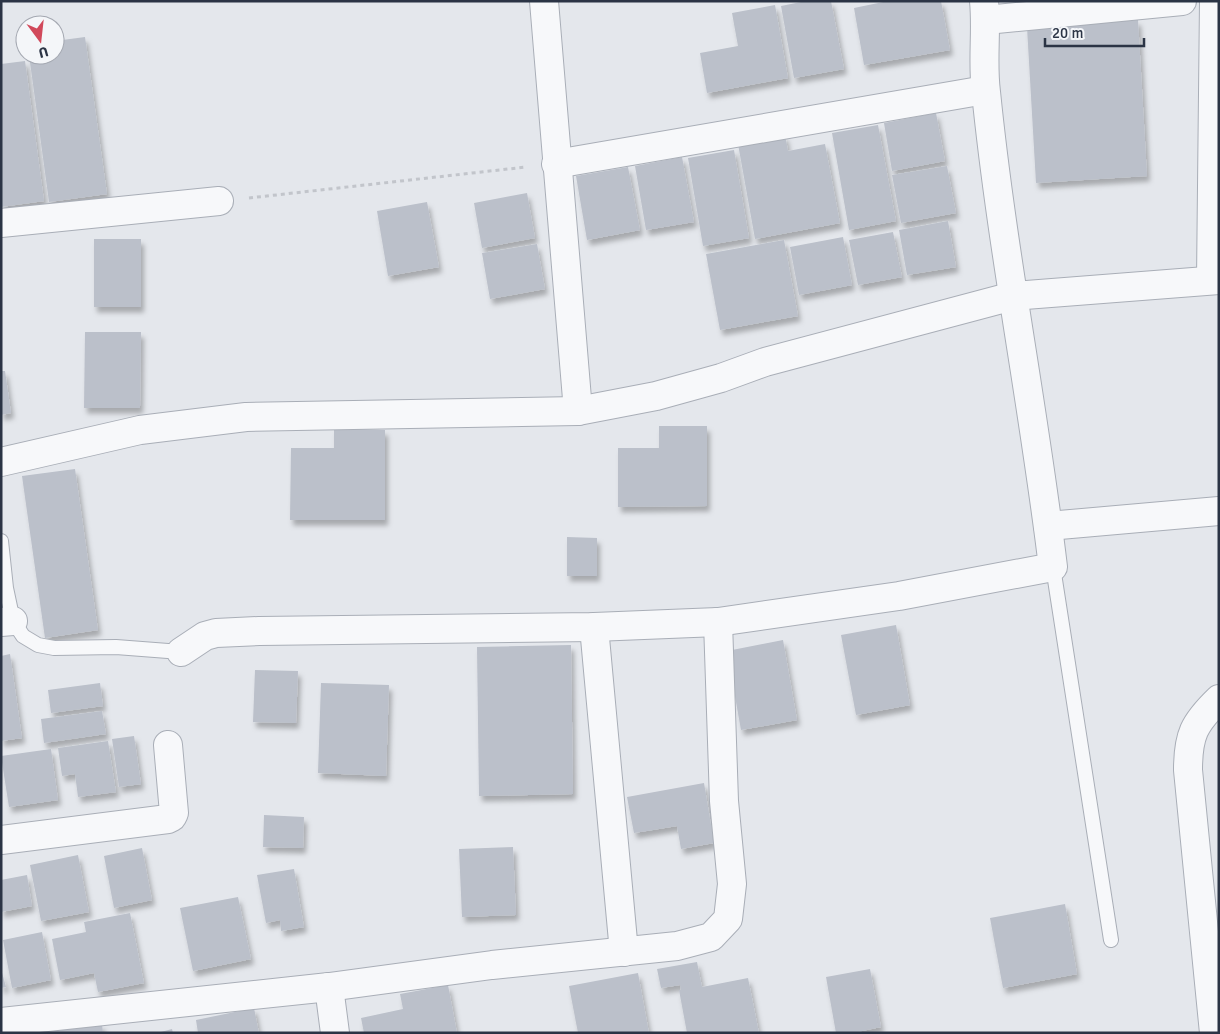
<svg xmlns="http://www.w3.org/2000/svg" width="1220" height="1034" font-family="Signika,sans-serif">
  <style>
    .building { fill: #bbc0ca; filter: url(#shadow) }
    .lines { fill: none; stroke-linecap: round; stroke-linejoin: round }
    .lane-casing { stroke: #a9aeb7; stroke-width: 16 }
    .street-casing { stroke: #a9aeb7; stroke-width: 30 }
    .path { stroke: #c2c5cb; stroke-width: 3; stroke-dasharray: 4 4; stroke-linecap: butt }
    .lane { stroke: #f7f8fa; stroke-width: 14 }
    .street { stroke: #f7f8fa; stroke-width: 28 }
  </style>
  <defs>
    <filter id="shadow"><feDropShadow dx="3" dy="5.5" stdDeviation="2.5" flood-color="#0004"/></filter>
  </defs>
  <rect width="100%" height="100%" fill="#e4e7ec"/>
  <!-- building -->
  <g class="building">
    <path d="M 806,1 L 831,1 L 844,69 L 794,78 L 781,6 Z"/>
    <path d="M 888,1 L 941,1 L 950,50 L 864,65 L 854,8 Z"/>
    <path d="M 775,5 L 788,78 L 707,93 L 700,53 L 738,46 L 732,13 Z"/>
    <path d="M 1138,20 L 1147,176 L 1036,183 L 1027,27 Z"/>
    <path d="M 85,37 L 107,194 L 49,202 L 29,55 L 55,55 L 55,41 Z"/>
    <path d="M 25,61 L 44,201 L 1,207 L 1,64 Z"/>
    <path d="M 936,113 L 945,161 L 892,171 L 884,123 Z"/>
    <path d="M 878,125 L 896,221 L 849,230 L 832,133 Z"/>
    <path d="M 785,135 L 788,151 L 825,144 L 840,223 L 755,239 L 738,144 Z"/>
    <path d="M 734,150 L 749,238 L 703,246 L 688,158 Z"/>
    <path d="M 682,157 L 694,222 L 646,230 L 635,166 Z"/>
    <path d="M 947,166 L 956,213 L 901,223 L 892,175 Z"/>
    <path d="M 628,167 L 640,230 L 587,240 L 576,176 Z"/>
    <path d="M 527,193 L 535,238 L 482,248 L 474,203 Z"/>
    <path d="M 427,202 L 439,267 L 388,276 L 377,211 Z"/>
    <path d="M 948,221 L 956,267 L 907,275 L 899,230 Z"/>
    <path d="M 893,232 L 902,277 L 858,285 L 849,240 Z"/>
    <path d="M 843,237 L 852,285 L 799,295 L 790,247 Z"/>
    <rect x="94" y="239" width="47" height="68"/>
    <path d="M 784,240 L 798,316 L 720,330 L 706,254 Z"/>
    <path d="M 537,244 L 545,289 L 490,299 L 482,253 Z"/>
    <path d="M 85,332 L 141,332 L 140,408 L 84,408 Z"/>
    <path d="M 1,371 L 5,371 L 11,413 L 1,415 Z"/>
    <path d="M 659,426 L 707,426 L 707,506 L 618,507 L 618,448 L 659,448 Z"/>
    <path d="M 334,429 L 385,430 L 385,520 L 290,520 L 291,448 L 334,448 Z"/>
    <path d="M 75,469 L 98,630 L 45,638 L 22,476 Z"/>
    <path d="M 567,537 L 597,538 L 597,576 L 567,576 Z"/>
    <path d="M 896,625 L 910,705 L 856,715 L 841,635 Z"/>
    <path d="M 783,640 L 797,720 L 741,730 L 727,651 Z"/>
    <path d="M 571,645 L 573,794 L 479,796 L 477,647 Z"/>
    <path d="M 10,654 L 22,738 L 1,741 L 1,656 Z"/>
    <path d="M 255,670 L 298,671 L 296,723 L 253,722 Z"/>
    <path d="M 100,683 L 103,706 L 51,713 L 48,690 Z"/>
    <path d="M 321,683 L 389,685 L 386,776 L 318,773 Z"/>
    <path d="M 102,711 L 106,734 L 44,743 L 41,719 Z"/>
    <path d="M 134,736 L 141,784 L 119,787 L 112,739 Z"/>
    <path d="M 108,741 L 116,792 L 78,797 L 75,774 L 62,776 L 58,748 Z"/>
    <path d="M 51,749 L 58,800 L 9,807 L 1,756 Z"/>
    <path d="M 704,783 L 714,843 L 681,849 L 677,826 L 634,833 L 627,797 Z"/>
    <path d="M 264,815 L 304,817 L 303,848 L 263,847 Z"/>
    <path d="M 513,847 L 516,915 L 462,917 L 459,849 Z"/>
    <path d="M 142,848 L 152,900 L 114,908 L 104,856 Z"/>
    <path d="M 78,855 L 89,912 L 41,921 L 30,865 Z"/>
    <path d="M 294,869 L 304,927 L 281,931 L 280,920 L 266,923 L 257,875 Z"/>
    <path d="M 27,875 L 32,906 L 1,912 L 1,880 Z"/>
    <path d="M 238,897 L 251,959 L 193,971 L 180,908 Z"/>
    <path d="M 1065,904 L 1077,974 L 1003,988 L 990,918 Z"/>
    <path d="M 130,913 L 144,983 L 98,992 L 94,973 L 60,980 L 52,939 L 86,932 L 84,922 Z"/>
    <path d="M 42,932 L 51,980 L 12,988 L 3,940 Z"/>
    <path d="M 697,962 L 702,987 L 748,978 L 759,1033 L 687,1033 L 679,990 L 681,990 L 680,985 L 661,988 L 657,969 Z"/>
    <path d="M 1,969 L 6,987 L 1,988 Z"/>
    <path d="M 870,969 L 881,1027 L 852,1033 L 836,1033 L 826,977 Z"/>
    <path d="M 638,973 L 649,1033 L 578,1033 L 569,986 Z"/>
    <path d="M 448,985 L 457,1033 L 364,1033 L 361,1018 L 403,1009 L 400,994 Z"/>
    <path d="M 254,1008 L 259,1033 L 198,1033 L 196,1020 Z"/>
    <path d="M 102,1024 L 103,1033 L 49,1033 L 49,1032 Z"/>
    <path d="M 172,1029 L 173,1033 L 161,1033 L 161,1032 Z"/>
  </g>
  <g class="lines">
    <!-- lane casing -->
    <g class="lane-casing">
      <g id="lane">
        <path d="M 1,541 L 6,588 L 13,621 L 23,636 L 38,645 L 54,648 L 116,647 L 181,652"/>
        <path d="M 1053,567 L 1111,940"/>
      </g>
    </g>
    <!-- street casing -->
    <g class="street-casing">
      <g id="street">
        <path d="M 544,1 L 578,411"/>
        <path d="M 986,20 L 1182,1"/>
        <path d="M 556,164 L 985,90"/>
        <path d="M 1,223 L 219,201"/>
        <path d="M 1211,280 L 1214,1"/>
        <path d="M 1,462 L 140,430 L 246,417 L 578,411 L 656,396 L 721,378 L 765,362 L 1013,296 L 1219,280"/>
        <path d="M 1048,526 L 1219,511"/>
        <path d="M 1,622 L 13,621"/>
        <path d="M 594,627 L 624,952"/>
        <path d="M 181,652 L 205,636 L 216,633 L 259,631 L 594,627 L 718,622 L 899,596 L 1053,567 C 1034,408 1002,251 986,92 C 982,62 987,31 984,1"/>
        <path d="M 1,840 L 168,819 L 172,817 L 174,813 L 168,745"/>
        <path d="M 329,987 L 335,1033"/>
        <path d="M 1,1022 L 329,987 L 492,965 L 677,946 L 711,937 L 728,919 L 732,884 L 724,801 L 718,622"/>
        <path d="M 1214,1033 L 1188,770 C 1188,735 1194,723 1219,699"/>
      </g>
    </g>
    <!-- path -->
    <path class="path" d="M 249,198 L 526,167"/>
    <!-- lane -->
    <use href="#lane" class="lane"/>
    <!-- street -->
    <use href="#street" class="street"/>
  </g>
  <!-- border -->
  <rect width="1220" height="1034" fill="none" stroke="#2b3445" stroke-width="5"/>
  <!-- north arrow -->
  <g transform="translate(40 40) rotate(165)"><circle r="24" fill="#f4f6f9" stroke="#a4a8b1"/>
  <path d="M0-4L9 19L0 12L-9 19Z" fill="#d1495b"/>
  <text y="-8" font-size="14" font-weight="bold" text-anchor="middle" fill="#2b3445">U</text>
  </g>
  <!-- scale -->
  <path d="M1045 38v8h99v-8" fill="none" stroke="#2b3445" stroke-width="2.5"/>
  <text x="1052" y="38" font-size="15" fill="#2b3445" stroke="#f4f6f9" stroke-width="4" paint-order="stroke">20 m</text>
</svg>
